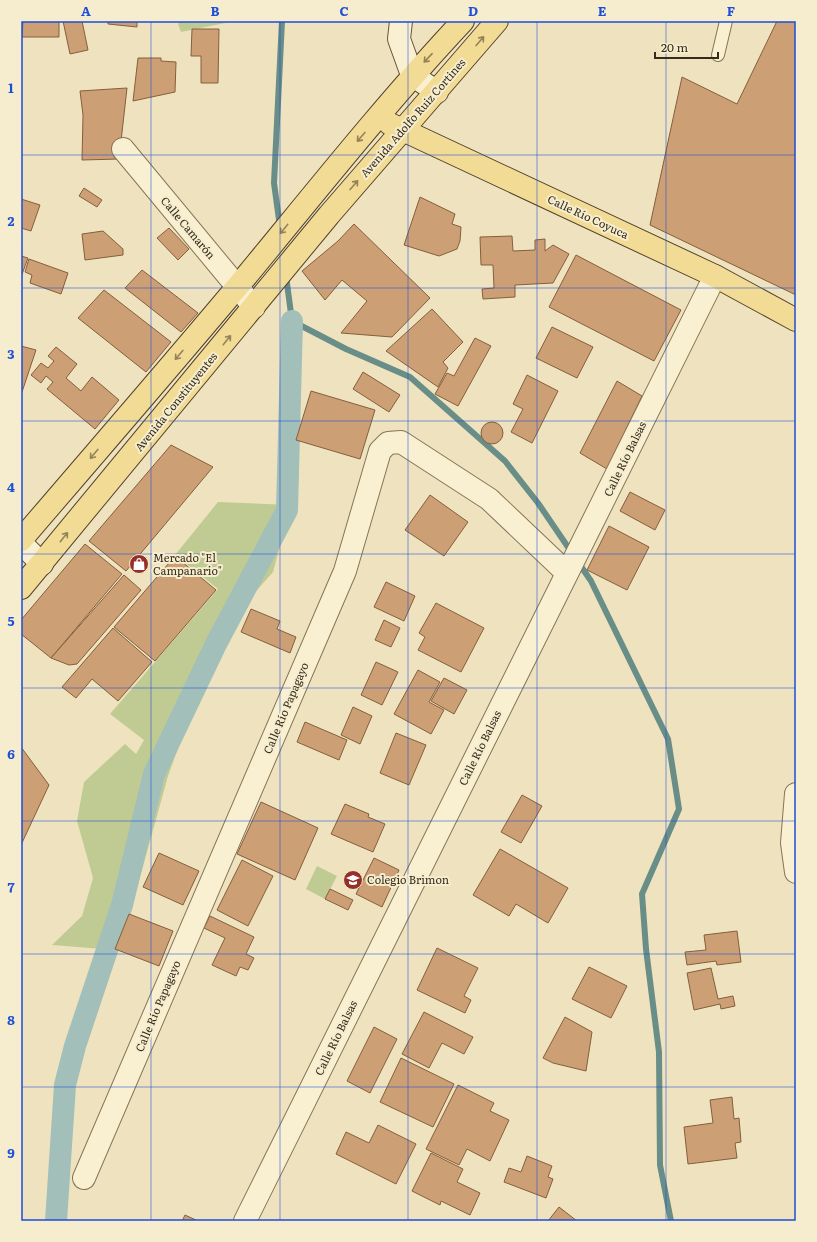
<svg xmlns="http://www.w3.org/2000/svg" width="817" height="1242" font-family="Literata,serif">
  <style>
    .green { fill: #c0cb93 }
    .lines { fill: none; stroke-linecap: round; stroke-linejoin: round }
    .stream { stroke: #698d87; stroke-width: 6 }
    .canal { stroke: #a2bfb9; stroke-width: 22 }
    .building { fill: #cc9f74; stroke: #855f3d }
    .lane-casing { stroke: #867457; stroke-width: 14 }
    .street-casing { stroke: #867457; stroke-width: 24 }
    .secondary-casing { stroke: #68543a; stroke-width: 24 }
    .primary-casing { stroke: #53412c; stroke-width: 24 }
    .lane { stroke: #f9f0d1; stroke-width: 12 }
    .street { stroke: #f9f0d1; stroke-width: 22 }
    .secondary { stroke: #f9f0d1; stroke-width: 22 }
    .primary { stroke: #f2dc95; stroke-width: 22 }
    .oneway { stroke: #948358 }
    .grid { fill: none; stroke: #1d4ed8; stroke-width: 1; stroke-opacity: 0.55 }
    .labels { text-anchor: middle; stroke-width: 4; stroke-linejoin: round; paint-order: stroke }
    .street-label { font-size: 11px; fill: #352a1c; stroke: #f5edce }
    .poi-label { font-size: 11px; fill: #352a1c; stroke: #f5edce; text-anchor: start }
    .neatline { fill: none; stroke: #1d4ed8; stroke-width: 1.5 }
    .grid-label { font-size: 13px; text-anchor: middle; font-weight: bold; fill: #1d4ed8 }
  </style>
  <rect width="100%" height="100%" fill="#eee3be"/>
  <!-- green -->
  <g class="green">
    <path d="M 180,21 L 235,21 L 181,32 L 178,24 Z"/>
    <path d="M 218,502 L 291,505 L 273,572 L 249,599 L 206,672 L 168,776 L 134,899 L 103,949 L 52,945 L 82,916 L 93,878 L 77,821 L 84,782 L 125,744 L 136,754 L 144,740 L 110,714 L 218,589 L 175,555 Z"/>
    <path d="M 317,866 L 337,876 L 325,899 L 306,889 Z"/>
  </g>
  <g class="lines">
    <!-- stream -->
    <g class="stream">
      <path d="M 280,227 L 274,183 L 282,21"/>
      <path d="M 286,276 L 292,321 L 346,349 L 410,377 L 505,461 L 538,503 L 572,553"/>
      <path d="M 578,562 L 591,581 L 668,739 L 679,809 L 642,894 L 646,949 L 659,1052 L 660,1165 L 671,1221"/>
    </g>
    <!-- canal -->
    <path class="canal" d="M 56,1221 L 65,1085 L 75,1046 L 122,905 L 154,774 L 216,644 L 287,510 L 292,321"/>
  </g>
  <!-- building -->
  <g class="building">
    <path d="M 23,21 L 59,21 L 59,37 L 22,37 Z"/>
    <path d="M 63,21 L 82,21 L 88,50 L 70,54 Z"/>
    <path d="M 108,21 L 137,21 L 137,27 L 108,24 Z"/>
    <path d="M 777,21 L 796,21 L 796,295 L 650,225 L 682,77 L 737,104 Z"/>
    <path d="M 192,29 L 219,29 L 218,83 L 201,83 L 201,56 L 191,56 Z"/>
    <path d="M 138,58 L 161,58 L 161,61 L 176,62 L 175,92 L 133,101 Z"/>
    <path d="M 127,88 L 119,159 L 82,160 L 83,115 L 80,91 Z"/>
    <path d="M 84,188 L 102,200 L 97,207 L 79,196 Z"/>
    <path d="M 420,197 L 455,214 L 452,224 L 461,227 L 460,241 L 457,249 L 439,256 L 404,245 Z"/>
    <path d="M 21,199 L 40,205 L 31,231 L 21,228 Z"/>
    <path d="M 354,224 L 430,298 L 392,337 L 341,333 L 367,301 L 342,280 L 325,300 L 302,271 L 338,241 Z"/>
    <path d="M 169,228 L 189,249 L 178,260 L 157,238 Z"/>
    <path d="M 103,231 L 123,249 L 123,255 L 85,260 L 82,234 Z"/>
    <path d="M 512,236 L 513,251 L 535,250 L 535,240 L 545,239 L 545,251 L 553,245 L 569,254 L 553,283 L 515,285 L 515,297 L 483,299 L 482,289 L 494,288 L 493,265 L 481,265 L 480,237 Z"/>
    <path d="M 576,255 L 681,310 L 654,361 L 549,307 Z"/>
    <path d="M 21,256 L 28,258 L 21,277 Z"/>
    <path d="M 29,259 L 68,273 L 61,294 L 30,283 L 32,275 L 25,272 Z"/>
    <path d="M 142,270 L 198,313 L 181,332 L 125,288 Z"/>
    <path d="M 104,290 L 171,342 L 146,372 L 78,318 Z"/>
    <path d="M 432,309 L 463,342 L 443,362 L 448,368 L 438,387 L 386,351 Z"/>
    <path d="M 552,327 L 593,347 L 577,378 L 536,358 Z"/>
    <path d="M 475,338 L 491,346 L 458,406 L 435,394 L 447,373 L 454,376 Z"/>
    <path d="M 21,346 L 36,350 L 21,395 Z"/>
    <path d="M 56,347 L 77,364 L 66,378 L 81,391 L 92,377 L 119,400 L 95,429 L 47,389 L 53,382 L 46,376 L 41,383 L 31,375 L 41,363 L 48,368 L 54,361 L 48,356 Z"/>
    <path d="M 363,372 L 400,395 L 389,412 L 353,389 Z"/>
    <path d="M 527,375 L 558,391 L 532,443 L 511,432 L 523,409 L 513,404 Z"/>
    <path d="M 617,381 L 642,396 L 607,469 L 580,453 Z"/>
    <path d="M 311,391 L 375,410 L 360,459 L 296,440 Z"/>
    <circle cx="492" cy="433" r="11"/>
    <path d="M 171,445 L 213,467 L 126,571 L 89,541 Z"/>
    <path d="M 630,492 L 665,510 L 655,530 L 620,511 Z"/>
    <path d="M 430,495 L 468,522 L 444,556 L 405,530 Z"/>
    <path d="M 609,526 L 649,547 L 627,590 L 587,570 Z"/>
    <path d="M 85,544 L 122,574 L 51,658 L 21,634 L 21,620 Z"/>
    <path d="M 175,556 L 216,590 L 155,661 L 114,627 Z"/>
    <path d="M 124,575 L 141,590 L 77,664 L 69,665 L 51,658 Z"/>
    <path d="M 386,582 L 415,596 L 404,621 L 374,607 Z"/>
    <path d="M 436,603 L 484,628 L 461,672 L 418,650 L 425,637 L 419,633 Z"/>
    <path d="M 251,609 L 280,621 L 277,629 L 296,637 L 290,653 L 241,632 Z"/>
    <path d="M 384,620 L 400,628 L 391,647 L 375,640 Z"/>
    <path d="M 113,628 L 152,662 L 118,701 L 92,679 L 76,698 L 62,687 Z"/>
    <path d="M 376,662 L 398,672 L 382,705 L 361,695 Z"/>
    <path d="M 418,670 L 440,682 L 429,702 L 444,710 L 431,734 L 394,714 Z"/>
    <path d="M 444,678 L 467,690 L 454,714 L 431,701 Z"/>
    <path d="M 353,707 L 372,716 L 360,744 L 341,735 Z"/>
    <path d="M 305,722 L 347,740 L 339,760 L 297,742 Z"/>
    <path d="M 396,733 L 426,745 L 409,785 L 380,773 Z"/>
    <path d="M 21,747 L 49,785 L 21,845 Z"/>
    <path d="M 522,795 L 542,806 L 521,843 L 501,832 Z"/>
    <path d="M 261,802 L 318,828 L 295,880 L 237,854 Z"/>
    <path d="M 345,804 L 369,814 L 368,817 L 385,824 L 373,852 L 331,834 Z"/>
    <path d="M 500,849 L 568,888 L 548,923 L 516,904 L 509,916 L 473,895 Z"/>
    <path d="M 159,853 L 199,871 L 183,905 L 143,887 Z"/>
    <path d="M 374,858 L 399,870 L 382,907 L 356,894 Z"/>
    <path d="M 242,860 L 273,876 L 248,926 L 217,910 Z"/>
    <path d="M 330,889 L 353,900 L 348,910 L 325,899 Z"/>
    <path d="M 129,914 L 173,931 L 159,966 L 115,949 Z"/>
    <path d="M 210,916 L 254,937 L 246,954 L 254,958 L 248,970 L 240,967 L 236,976 L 212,965 L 225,938 L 204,928 Z"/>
    <path d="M 737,931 L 741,962 L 717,965 L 716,961 L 687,965 L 685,952 L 706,950 L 704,935 Z"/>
    <path d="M 437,948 L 478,968 L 464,996 L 471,1000 L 465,1013 L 417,990 Z"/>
    <path d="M 589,967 L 627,986 L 611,1018 L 572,999 Z"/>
    <path d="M 711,968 L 718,999 L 733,996 L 735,1006 L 721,1009 L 720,1004 L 694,1010 L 687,973 Z"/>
    <path d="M 424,1012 L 473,1037 L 464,1054 L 442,1043 L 429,1068 L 402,1054 Z"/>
    <path d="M 565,1017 L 592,1032 L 586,1071 L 553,1063 L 543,1058 Z"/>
    <path d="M 374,1027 L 397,1039 L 370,1093 L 347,1081 Z"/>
    <path d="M 401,1058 L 454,1084 L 433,1127 L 380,1102 Z"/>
    <path d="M 458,1085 L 494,1103 L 490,1111 L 509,1120 L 490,1161 L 467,1149 L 459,1165 L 426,1149 Z"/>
    <path d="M 732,1097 L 734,1119 L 739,1118 L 741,1142 L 735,1143 L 737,1158 L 688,1164 L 684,1127 L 713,1123 L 710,1100 Z"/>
    <path d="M 378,1125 L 416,1144 L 396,1184 L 336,1154 L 346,1132 L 369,1143 Z"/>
    <path d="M 431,1153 L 463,1169 L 457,1182 L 480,1193 L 470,1215 L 441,1201 L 440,1205 L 412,1191 Z"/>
    <path d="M 527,1156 L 552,1166 L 548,1177 L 553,1179 L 546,1198 L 504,1182 L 509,1168 L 521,1172 Z"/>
    <path d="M 559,1207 L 577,1221 L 548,1221 Z"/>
    <path d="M 185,1215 L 198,1221 L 182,1221 Z"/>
  </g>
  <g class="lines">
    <!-- lane casing -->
    <g class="lane-casing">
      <path id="lane" d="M 718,55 L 726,21"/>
    </g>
    <!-- street casing -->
    <g class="street-casing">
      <g id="street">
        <path d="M 123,149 L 254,307"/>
        <path d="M 796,794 L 792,843 L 796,872"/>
        <path d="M 84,1178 L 345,571 L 380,451 L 388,443 L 401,442 L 489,499 L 567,573"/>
        <path d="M 245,1221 L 715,276"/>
      </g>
    </g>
    <!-- secondary casing -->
    <g class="secondary-casing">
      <g id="secondary">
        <path d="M 401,21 L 399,39 L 412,75 L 437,92"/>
        <path d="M 21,543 L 42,564"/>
      </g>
    </g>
    <!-- primary casing -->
    <g class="primary-casing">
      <g id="primary">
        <path d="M 390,124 L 715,276 L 796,320"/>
        <path d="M 21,540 C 97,451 173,364 248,274 C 318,189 387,102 463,21"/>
        <path d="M 21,588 L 329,215 L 497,21"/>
      </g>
    </g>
    <!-- lane -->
    <use href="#lane" class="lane"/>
    <!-- street -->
    <use href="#street" class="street"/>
    <!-- secondary -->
    <use href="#secondary" class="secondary"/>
    <!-- primary -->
    <use href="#primary" class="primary"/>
  </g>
  <!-- one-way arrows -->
  <defs><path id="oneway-shaft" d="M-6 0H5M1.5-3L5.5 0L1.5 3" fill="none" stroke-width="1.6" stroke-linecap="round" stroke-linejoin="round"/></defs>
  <g class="oneway">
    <use href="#oneway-shaft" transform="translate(480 41) rotate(-49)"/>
    <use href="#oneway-shaft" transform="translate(428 58) rotate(133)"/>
    <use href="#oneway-shaft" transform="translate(361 137) rotate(131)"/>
    <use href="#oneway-shaft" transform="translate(354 185) rotate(-49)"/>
    <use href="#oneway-shaft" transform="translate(284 229) rotate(129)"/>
    <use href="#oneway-shaft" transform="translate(227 340) rotate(-51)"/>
    <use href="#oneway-shaft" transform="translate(179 355) rotate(130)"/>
    <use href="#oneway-shaft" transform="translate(94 454) rotate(130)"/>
    <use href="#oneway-shaft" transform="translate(64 537) rotate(-51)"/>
  </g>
  <!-- grid -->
  <path class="grid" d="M 151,21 L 151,1221M 280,21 L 280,1221M 408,21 L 408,1221M 537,21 L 537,1221M 666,21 L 666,1221M 21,155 L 796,155M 21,288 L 796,288M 21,421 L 796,421M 21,554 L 796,554M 21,688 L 796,688M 21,821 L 796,821M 21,954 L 796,954M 21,1087 L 796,1087"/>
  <!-- icons -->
  <defs>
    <g id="shop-disc" transform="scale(1)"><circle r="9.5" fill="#952f27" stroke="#f5edce"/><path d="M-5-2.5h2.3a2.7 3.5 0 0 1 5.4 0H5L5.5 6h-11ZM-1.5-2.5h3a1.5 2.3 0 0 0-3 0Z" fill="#fff"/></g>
    <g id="school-disc" transform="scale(1)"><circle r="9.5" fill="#952f27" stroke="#f5edce"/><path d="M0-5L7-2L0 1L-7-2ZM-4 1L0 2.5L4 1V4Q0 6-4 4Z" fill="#fff"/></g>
  </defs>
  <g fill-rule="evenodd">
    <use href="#shop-disc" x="139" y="564"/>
    <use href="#school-disc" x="353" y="880"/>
  </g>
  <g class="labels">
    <!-- street labels -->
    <g class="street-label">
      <text transform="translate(413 118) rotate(-49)" y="4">Avenida Adolfo Ruiz Cortines</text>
      <text transform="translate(588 217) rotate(25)" y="4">Calle Río Coyuca</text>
      <text transform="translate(188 228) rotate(50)" y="4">Calle Camarón</text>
      <text transform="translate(176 402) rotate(-51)" y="4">Avenida Constituyentes</text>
      <text transform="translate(625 459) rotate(-64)" y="4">Calle Río Balsas</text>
      <text transform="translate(286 708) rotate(-67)" y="4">Calle Río Papagayo</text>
      <text transform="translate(480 748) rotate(-64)" y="4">Calle Río Balsas</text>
      <text transform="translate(158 1006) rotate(-67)" y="4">Calle Río Papagayo</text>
      <text transform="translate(336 1038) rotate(-64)" y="4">Calle Río Balsas</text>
    </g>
    <!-- poi labels -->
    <g class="poi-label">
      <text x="153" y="562">Mercado "El<tspan x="153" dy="13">Campanario"</tspan></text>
      <text x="367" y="884">Colegio Brimon</text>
    </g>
  </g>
  <!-- border -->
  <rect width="817" height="1242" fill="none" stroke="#f5edce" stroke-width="44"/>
  <!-- scale -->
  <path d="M655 52v6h63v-6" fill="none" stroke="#352a1c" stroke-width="2"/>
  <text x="661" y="52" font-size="12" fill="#352a1c" stroke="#f5edce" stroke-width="3" paint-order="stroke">20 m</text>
  <rect x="22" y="22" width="773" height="1198" class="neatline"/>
  <g class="grid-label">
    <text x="86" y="16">A</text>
    <text x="215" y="16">B</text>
    <text x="344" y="16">C</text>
    <text x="473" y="16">D</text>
    <text x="602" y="16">E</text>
    <text x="731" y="16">F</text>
    <text x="11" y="93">1</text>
    <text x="11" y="226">2</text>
    <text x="11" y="359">3</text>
    <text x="11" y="492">4</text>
    <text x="11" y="626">5</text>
    <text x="11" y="759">6</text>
    <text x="11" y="892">7</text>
    <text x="11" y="1025">8</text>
    <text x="11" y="1158">9</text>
  </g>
</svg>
